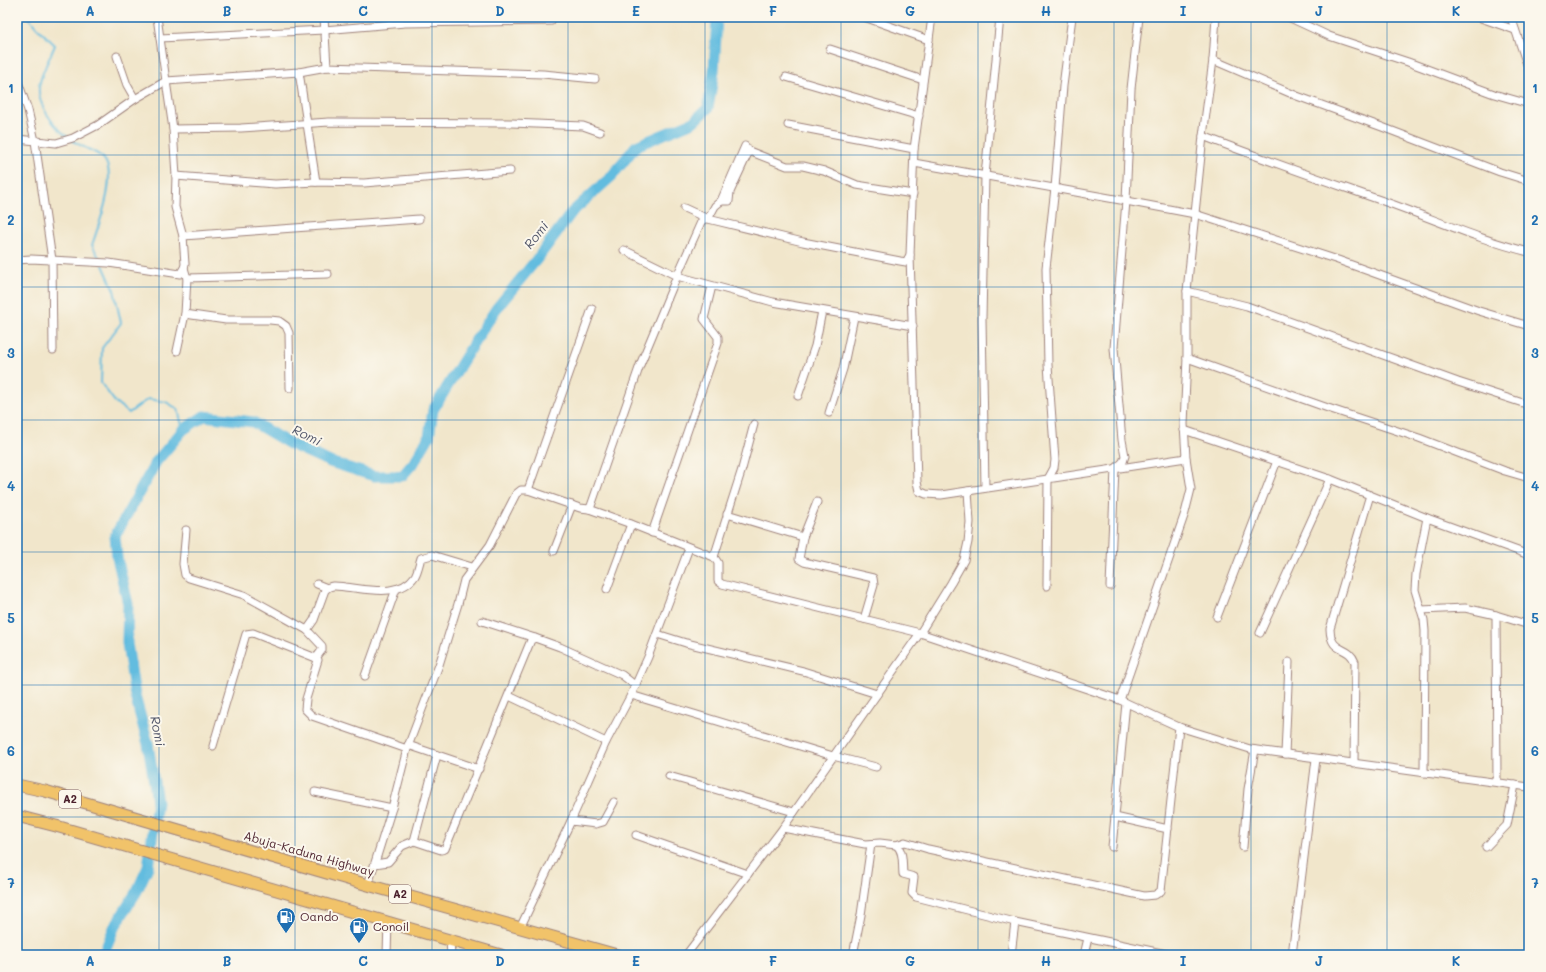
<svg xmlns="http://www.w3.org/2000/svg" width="1546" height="972" font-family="Mali,sans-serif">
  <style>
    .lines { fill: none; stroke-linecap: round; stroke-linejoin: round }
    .stream { stroke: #62bcdf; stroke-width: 2 }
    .river { stroke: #62bcdf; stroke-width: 11 }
    .minor-casing { stroke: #9e827b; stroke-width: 9 }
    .highway-casing { stroke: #9e827b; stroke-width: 13 }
    .minor { stroke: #fff; stroke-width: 7 }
    .highway { stroke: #f1c36a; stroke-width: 11 }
    .grid { fill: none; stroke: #1f6fb2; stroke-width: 1; stroke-opacity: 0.55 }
    .labels { text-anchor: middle; stroke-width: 4; stroke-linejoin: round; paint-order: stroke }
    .shield { fill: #fbf7ec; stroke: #7f6065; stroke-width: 1 }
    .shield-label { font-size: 11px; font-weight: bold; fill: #4a1f2b }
    .street-label { font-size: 12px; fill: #4a1f2b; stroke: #fbf7ec }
    .poi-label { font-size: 12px; fill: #4a1f2b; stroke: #fbf7ec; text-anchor: start }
    .water-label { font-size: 13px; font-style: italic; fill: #52566a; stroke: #fbf7ec }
    .neatline { fill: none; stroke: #1f6fb2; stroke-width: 1.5 }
    .grid-label { font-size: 13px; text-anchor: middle; font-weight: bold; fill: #1f6fb2 }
  </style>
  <rect width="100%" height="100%" fill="#fbf7ec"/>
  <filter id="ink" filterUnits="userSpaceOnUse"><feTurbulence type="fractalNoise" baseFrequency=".025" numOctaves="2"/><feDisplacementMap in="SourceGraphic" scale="8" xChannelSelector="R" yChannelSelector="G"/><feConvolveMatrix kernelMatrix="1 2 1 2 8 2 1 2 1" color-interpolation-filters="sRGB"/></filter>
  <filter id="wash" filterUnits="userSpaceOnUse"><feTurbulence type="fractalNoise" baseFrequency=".012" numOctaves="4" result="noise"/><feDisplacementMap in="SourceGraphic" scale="16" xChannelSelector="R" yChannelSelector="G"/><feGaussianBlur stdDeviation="0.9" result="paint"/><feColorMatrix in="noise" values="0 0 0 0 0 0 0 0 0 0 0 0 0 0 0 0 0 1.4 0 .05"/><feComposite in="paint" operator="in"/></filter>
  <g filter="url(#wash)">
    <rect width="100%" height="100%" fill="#f1e6cb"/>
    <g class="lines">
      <!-- stream -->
      <g class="stream">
        <path d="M 28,17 L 37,28 L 55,45 C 50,57 43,70 40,82 C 34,102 54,127 68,137"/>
        <path d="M 72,140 C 81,147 93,150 102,157 C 120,172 98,227 92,245 L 101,261"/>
        <path d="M 103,265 L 114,290 L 121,323 L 102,348 L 101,383 L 115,402 L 129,413 L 148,399 L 166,402 L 178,409 L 183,430"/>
      </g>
      <!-- river -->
      <path class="river" d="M 103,955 L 114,928 L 137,891 L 148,867 L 157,802 L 148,744 L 135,696 L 127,643 L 128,604 L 117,557 L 115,536 L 156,462 L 183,430 L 204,416 L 253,422 L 290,444 L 330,462 L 374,476 L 402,476 L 415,461 L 429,437 L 433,410 L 472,346 L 496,309 L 537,259 L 572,212 L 611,177 L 636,146 L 693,122 L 708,108 L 714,71 L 717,17"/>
    </g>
  </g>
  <g filter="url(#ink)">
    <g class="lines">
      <!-- minor casing -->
      <g class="minor-casing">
        <g id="minor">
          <path d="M 324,17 L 327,67"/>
          <path d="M 864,17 L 929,40"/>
          <path d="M 932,17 L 914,149 L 910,255 L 917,482 L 919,491 L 926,494 L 941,495 L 1186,458"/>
          <path d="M 1288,17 L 1329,36 L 1408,62 L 1494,94 L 1529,104"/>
          <path d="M 1478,17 L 1515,30"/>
          <path d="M 1511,17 L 1529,70"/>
          <path d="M 160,38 L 324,30 L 405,23 L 551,21"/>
          <path d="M 830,49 L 923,80"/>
          <path d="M 117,56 L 127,85 L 135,99"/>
          <path d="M 1213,60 L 1297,96 L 1382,127 L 1500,172 L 1529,181"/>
          <path d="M 299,72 L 316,182"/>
          <path d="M 786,77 L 919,116"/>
          <path d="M 17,79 L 28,110 L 35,141 L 52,260 L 53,350"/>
          <path d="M 788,125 L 914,149"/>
          <path d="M 173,129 L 241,128 L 329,122 L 512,123 L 583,126 L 600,132"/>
          <path d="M 1203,136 C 1267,161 1332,183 1397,206 C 1441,222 1483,241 1529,252"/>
          <path d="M 17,139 L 56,143 L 73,138 L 98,125 L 135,99 L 166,81 L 157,17"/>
          <path d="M 914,163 L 1126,201 L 1195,214 L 1338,260 L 1479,311 L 1529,326"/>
          <path d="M 176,176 L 275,184 L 316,182 L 364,183 L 510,171"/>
          <path d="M 721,201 L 745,146 L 749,151 L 787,166 L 803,166 L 824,171 L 857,185 L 913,194"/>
          <path d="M 684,208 L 708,219 L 803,242 L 900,261 L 906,262 L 910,255"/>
          <path d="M 183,236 L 419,219"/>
          <path d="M 624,250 L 677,276 L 773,302 L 913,326"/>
          <path d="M 17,260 L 31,259 L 109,263 L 180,274 L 184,268"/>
          <path d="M 187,278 L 328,274"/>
          <path d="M 1187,291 L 1247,306 L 1458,382 L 1529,405"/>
          <path d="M 185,314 L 226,320 L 270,320 L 279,321 L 286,326 L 289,333 L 290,388"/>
          <path d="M 177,351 L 185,314 L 187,278 L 184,268 L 185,264 L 183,236 L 175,207 L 176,176 L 173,129 L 166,81 L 299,72 L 327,67 L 543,74 L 595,79"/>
          <path d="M 1187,358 L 1328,408 L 1419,438 L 1505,471 L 1529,478"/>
          <path d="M 798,396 L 815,346 L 822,311"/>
          <path d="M 829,413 L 843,369 L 854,317"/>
          <path d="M 1184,430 L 1330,479 L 1427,518 L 1529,555"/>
          <path d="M 985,488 L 982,319 L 985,176 L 1000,17"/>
          <path d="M 528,490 L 592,309"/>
          <path d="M 817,502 L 803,537 L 799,559 L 804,562 L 873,578 L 874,585 L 864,619"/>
          <path d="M 589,509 L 591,506 L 640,365 L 677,276 L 701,222 L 704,219 L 708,219 L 715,206 L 721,201 L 729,201 L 730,192 L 749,151"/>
          <path d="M 727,514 L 803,537"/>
          <path d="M 186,530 L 183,564 L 185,575 L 189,578 L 244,595 L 307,630 L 322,646 L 322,650 L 316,658 L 318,660 L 306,699 L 305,709 L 312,716 L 407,749"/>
          <path d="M 652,533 L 718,343 L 718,337 L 704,319 L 712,286"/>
          <path d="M 554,551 L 572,505"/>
          <path d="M 714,557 L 742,469 L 754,424"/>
          <path d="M 317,584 L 327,588"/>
          <path d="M 1047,586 L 1048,479 L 1054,468 L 1055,460 L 1048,365 L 1046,268 L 1055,188 L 1063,86 L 1072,17"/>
          <path d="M 1110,586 L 1115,469 L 1123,462 L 1125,456 L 1122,440 L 1114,348 L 1126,201 L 1131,89 L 1139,17"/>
          <path d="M 607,589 L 631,524"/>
          <path d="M 1421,610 L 1465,608 L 1496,615 L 1529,625"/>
          <path d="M 1496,615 L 1497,782"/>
          <path d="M 1217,617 L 1277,461"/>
          <path d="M 482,621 L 535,638"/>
          <path d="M 307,630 L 314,620 L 325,590 C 331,584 337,586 345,587 C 367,589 400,598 415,576 C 418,571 419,564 421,558 L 432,555 L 472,567"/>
          <path d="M 1260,633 L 1330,479"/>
          <path d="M 657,634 L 686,643 L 803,671 L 877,694"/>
          <path d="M 365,676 L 396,589"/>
          <path d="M 631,695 L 833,756 L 876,767"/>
          <path d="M 509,696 L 606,742"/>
          <path d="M 1120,700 L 1185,513 L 1191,489 L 1186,458 L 1184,424 L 1187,358 L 1187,291 L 1203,136 L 1213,60 L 1216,17"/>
          <path d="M 408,745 L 479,769"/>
          <path d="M 213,746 L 246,634 L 253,633 L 316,658"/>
          <path d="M 1285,754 L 1289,662"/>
          <path d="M 1354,764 L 1355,662 C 1348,644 1331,655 1330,629 L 1370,495"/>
          <path d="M 1424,773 L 1425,631 L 1424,620 L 1415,590 L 1416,574 L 1427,518"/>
          <path d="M 669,776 L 794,812"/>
          <path d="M 315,792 L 392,808"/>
          <path d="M 1115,817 L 1168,829"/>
          <path d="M 571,821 L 596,824 L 603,822 L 614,802"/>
          <path d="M 783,828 L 865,844 L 880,843 L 896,845 L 905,842 L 928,849 L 1144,896 L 1155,895 L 1161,891 L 1179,727"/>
          <path d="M 636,835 L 748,874"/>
          <path d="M 414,841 L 437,755"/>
          <path d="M 896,845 C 904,851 902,864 903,874 L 914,877 L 912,893 L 916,897 L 1015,922 L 1171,955"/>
          <path d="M 1112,847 L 1126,703"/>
          <path d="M 1243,847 L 1248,789 L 1255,750"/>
          <path d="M 1486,847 L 1507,825 L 1515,785"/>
          <path d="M 375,864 L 388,862 L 402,846 L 414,841 L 441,850 L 445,849 L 531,640 L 535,638 L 560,647 L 622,675 L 636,686"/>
          <path d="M 368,885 L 392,808 L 407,749 L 439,665 L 458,604 L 464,580 L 490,545 L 516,494 L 521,490 L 528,490 L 580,508 L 589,509 L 631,524 L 714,557 L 718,563 L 718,581 L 722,584 L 920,633 L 1120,700 L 1179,727 L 1250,749 L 1529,787"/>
          <path d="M 520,928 L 571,821 L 606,742 L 631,695 L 648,657 L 689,548"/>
          <path d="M 450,941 L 451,955"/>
          <path d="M 387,955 L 388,922"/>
          <path d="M 686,955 L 783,828 L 920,633 L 951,583 L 964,560 L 968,542 L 970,522 L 968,491"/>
          <path d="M 853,955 L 861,915 L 871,844"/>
          <path d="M 1011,955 L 1015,922"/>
          <path d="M 1084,955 L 1088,938"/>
          <path d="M 1292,955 L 1316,759"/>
        </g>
      </g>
      <!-- highway casing -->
      <g class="highway-casing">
        <g id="highway">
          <path d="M 17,785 L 45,791 L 368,885 L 617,955"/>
          <path d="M 17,816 L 56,826 L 501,955"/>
        </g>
      </g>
      <!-- minor -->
      <use href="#minor" class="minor"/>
      <!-- highway -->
      <use href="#highway" class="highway"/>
    </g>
  </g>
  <!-- grid -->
  <path class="grid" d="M 159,17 L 159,955M 295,17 L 295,955M 432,17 L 432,955M 568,17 L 568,955M 705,17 L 705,955M 841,17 L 841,955M 978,17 L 978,955M 1114,17 L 1114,955M 1251,17 L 1251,955M 1387,17 L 1387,955M 17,155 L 1529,155M 17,287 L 1529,287M 17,420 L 1529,420M 17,552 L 1529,552M 17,685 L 1529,685M 17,817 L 1529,817"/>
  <!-- icons -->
  <defs>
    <g id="fuel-pin" transform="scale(1)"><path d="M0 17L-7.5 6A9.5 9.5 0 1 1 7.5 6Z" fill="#1f6fb2" stroke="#fbf7ec"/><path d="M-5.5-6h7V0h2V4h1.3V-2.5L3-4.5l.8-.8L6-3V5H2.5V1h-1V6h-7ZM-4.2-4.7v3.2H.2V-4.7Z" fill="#fff"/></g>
  </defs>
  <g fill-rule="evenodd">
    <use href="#fuel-pin" x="286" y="917"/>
    <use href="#fuel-pin" x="359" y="927"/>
  </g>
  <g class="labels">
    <!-- shield labels -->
    <g class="shield">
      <rect x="59" y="790" width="22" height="18" rx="3"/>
      <rect x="389" y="885" width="22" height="18" rx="3"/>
    </g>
    <g class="shield-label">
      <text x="70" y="803">A2</text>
      <text x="400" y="898">A2</text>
    </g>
    <!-- street labels -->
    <g class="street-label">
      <text transform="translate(309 854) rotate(16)" y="4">Abuja-Kaduna Highway</text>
    </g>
    <!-- poi labels -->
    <g class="poi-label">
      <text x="300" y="921">Oando</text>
      <text x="373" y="931">Conoil</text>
    </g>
    <!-- water labels -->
    <g class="water-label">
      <text transform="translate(536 235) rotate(-52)" y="5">Romi</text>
      <text transform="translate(307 435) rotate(26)" y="5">Romi</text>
      <text transform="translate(158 731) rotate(79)" y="5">Romi</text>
    </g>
  </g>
  <!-- margin -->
  <rect width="1546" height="972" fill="none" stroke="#fbf7ec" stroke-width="44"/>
  <rect x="22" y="22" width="1502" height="928" class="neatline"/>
  <g class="grid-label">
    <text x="90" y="16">A</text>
    <text x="227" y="16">B</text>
    <text x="363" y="16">C</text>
    <text x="500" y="16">D</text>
    <text x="636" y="16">E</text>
    <text x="773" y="16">F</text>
    <text x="910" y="16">G</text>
    <text x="1046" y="16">H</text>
    <text x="1183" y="16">I</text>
    <text x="1319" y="16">J</text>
    <text x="1456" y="16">K</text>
    <text x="11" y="93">1</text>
    <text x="1535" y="93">1</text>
    <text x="11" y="225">2</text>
    <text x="1535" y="225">2</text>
    <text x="11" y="358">3</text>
    <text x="1535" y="358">3</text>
    <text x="11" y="491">4</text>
    <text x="1535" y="491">4</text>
    <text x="11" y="623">5</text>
    <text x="1535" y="623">5</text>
    <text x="11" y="756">6</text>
    <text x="1535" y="756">6</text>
    <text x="11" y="888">7</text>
    <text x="1535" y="888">7</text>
    <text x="90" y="966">A</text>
    <text x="227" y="966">B</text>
    <text x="363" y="966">C</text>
    <text x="500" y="966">D</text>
    <text x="636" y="966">E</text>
    <text x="773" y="966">F</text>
    <text x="910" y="966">G</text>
    <text x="1046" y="966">H</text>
    <text x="1183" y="966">I</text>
    <text x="1319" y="966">J</text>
    <text x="1456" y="966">K</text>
  </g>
</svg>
